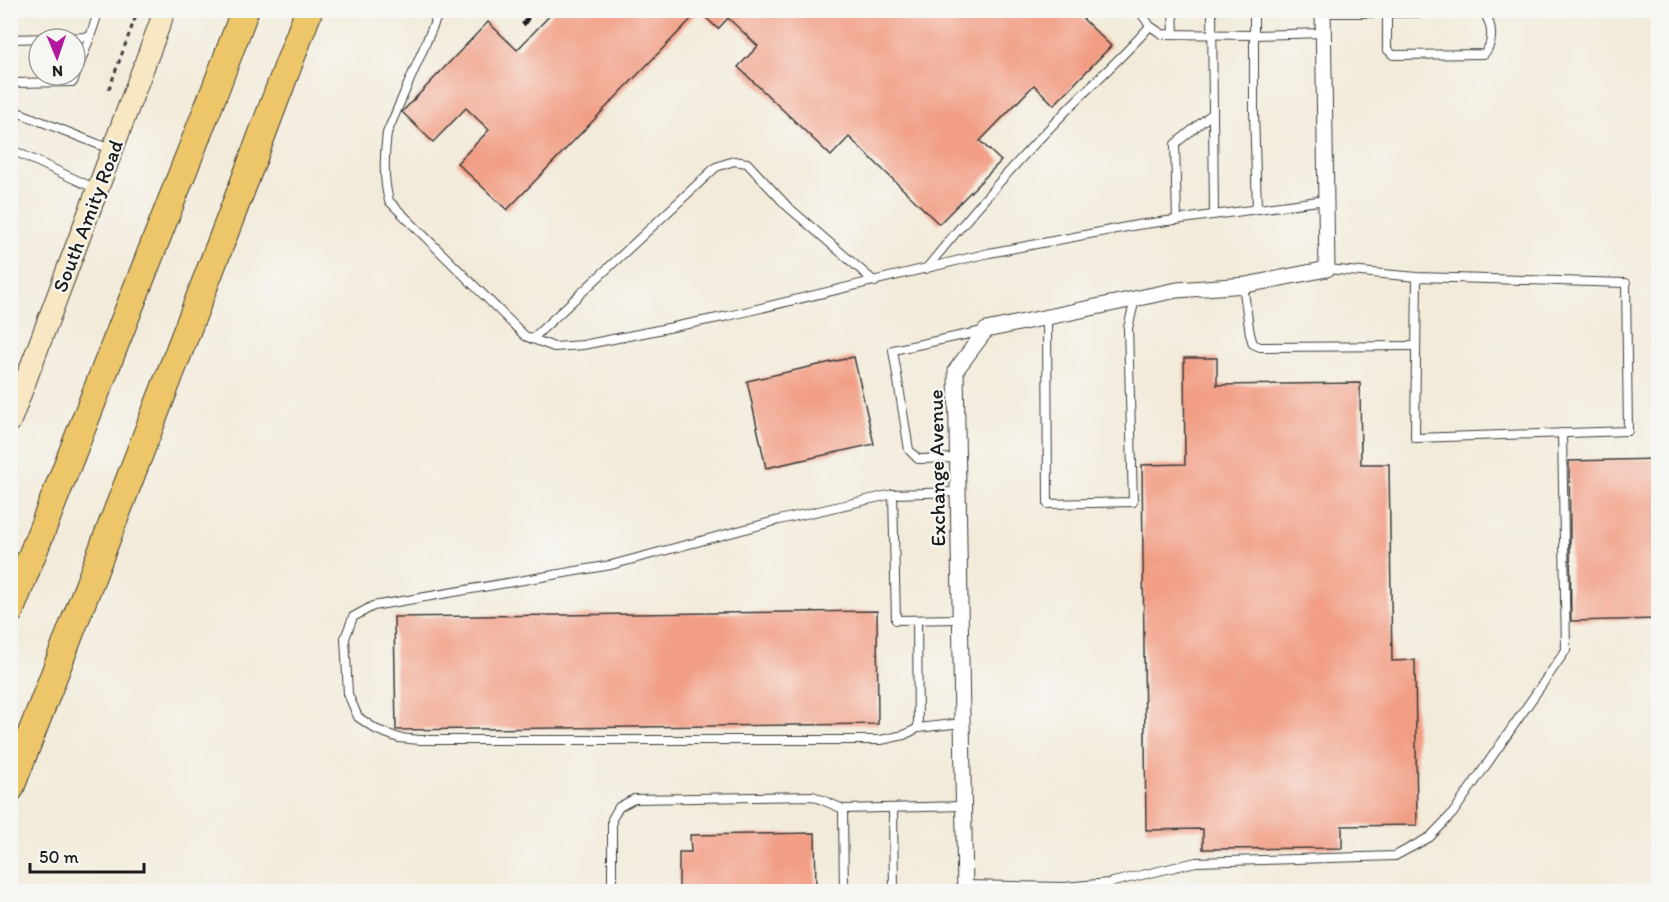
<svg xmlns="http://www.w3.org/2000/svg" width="1669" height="902" font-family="Itim,sans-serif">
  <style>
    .building { fill: #f29e85 }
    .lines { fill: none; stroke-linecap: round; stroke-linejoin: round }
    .lane-casing { stroke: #3c3b38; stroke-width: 10 }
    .street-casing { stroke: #3c3b38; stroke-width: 17 }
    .secondary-casing { stroke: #3c3b38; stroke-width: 23 }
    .highway-casing { stroke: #3c3b38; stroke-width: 29 }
    .path { stroke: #3c3b38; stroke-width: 3; stroke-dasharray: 4.5 4.5; stroke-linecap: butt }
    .lane { stroke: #fff; stroke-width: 8 }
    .street { stroke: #fff; stroke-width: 15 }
    .secondary { stroke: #f7e8c3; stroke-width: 21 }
    .highway { stroke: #ecc669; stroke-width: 27 }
    .rail { stroke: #1c1c1c; stroke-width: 4.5; stroke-dasharray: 9 4.5; stroke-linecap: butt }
    .labels { text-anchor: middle; stroke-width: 4.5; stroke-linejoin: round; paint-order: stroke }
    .street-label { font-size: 21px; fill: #1c1c1c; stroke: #f6f6f2 }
  </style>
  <rect width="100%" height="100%" fill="#f6f6f2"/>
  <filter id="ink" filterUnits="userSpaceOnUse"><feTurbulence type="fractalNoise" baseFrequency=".0167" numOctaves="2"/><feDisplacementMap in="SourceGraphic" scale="12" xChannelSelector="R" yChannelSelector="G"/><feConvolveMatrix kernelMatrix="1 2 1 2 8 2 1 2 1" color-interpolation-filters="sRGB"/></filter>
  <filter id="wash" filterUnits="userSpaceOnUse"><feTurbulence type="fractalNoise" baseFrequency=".008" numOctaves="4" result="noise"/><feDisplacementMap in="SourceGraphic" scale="24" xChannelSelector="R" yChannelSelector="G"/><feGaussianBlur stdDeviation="1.35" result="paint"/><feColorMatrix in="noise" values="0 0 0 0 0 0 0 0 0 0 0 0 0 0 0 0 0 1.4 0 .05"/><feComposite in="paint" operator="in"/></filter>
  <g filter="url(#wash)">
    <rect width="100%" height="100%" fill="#f3ebda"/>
    <g id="blocks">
      <!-- building -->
      <g class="building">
        <path d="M 555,10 L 1074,10 L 1111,46 L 1054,105 L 1034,85 L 980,141 L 1001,161 L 939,224 L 849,137 L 831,156 L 738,67 L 758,46 L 728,18 L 718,29 L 699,11 L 507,210 L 457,163 L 489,130 L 466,108 L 433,142 L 402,112 L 488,22 L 517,50 Z"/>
        <path d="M 854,357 L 874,444 L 766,468 L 747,381 Z"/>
        <path d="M 1184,358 L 1217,358 L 1217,385 L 1360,383 L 1361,464 L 1389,464 L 1392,661 L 1415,660 L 1417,825 L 1342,826 L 1342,848 L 1203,849 L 1203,829 L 1146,830 L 1142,465 L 1185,464 Z"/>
        <path d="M 1659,459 L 1659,619 L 1571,621 L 1569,461 Z"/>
        <path d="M 877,611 L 878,724 L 396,730 L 394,617 Z"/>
        <path d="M 815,833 L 816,891 L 679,891 L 679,852 L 691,852 L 690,835 Z"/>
      </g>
    </g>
  </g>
  <g filter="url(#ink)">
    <use href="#blocks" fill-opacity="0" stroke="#3c3b38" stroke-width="1.5"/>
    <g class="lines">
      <!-- lane casing -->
      <g class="lane-casing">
        <g id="lane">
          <path d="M 440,10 L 387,133 C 384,156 383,179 389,201 L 525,336 L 554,347 L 583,345 L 728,316 L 989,253 L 1137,225 L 1326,200"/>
          <path d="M 1139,10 L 1150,26 L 1162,34 L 1255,35 L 1324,33"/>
          <path d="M 1173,10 L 1174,34"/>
          <path d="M 1212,10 L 1214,214"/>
          <path d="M 1254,10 L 1254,112 L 1257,209"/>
          <path d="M 1323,13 L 1484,13 C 1493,25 1494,43 1484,54 L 1393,55 L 1387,49 L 1387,13"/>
          <path d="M 90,37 L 99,10"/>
          <path d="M 10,39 L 90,37 L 73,82 L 12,83 L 12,39"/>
          <path d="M 10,109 L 110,149"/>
          <path d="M 10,149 L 96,189"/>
          <path d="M 1177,220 L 1175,144 L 1213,113"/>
          <path d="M 926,269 C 970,214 1017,161 1066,111 C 1094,82 1124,56 1150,26"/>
          <path d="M 1327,269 L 1417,277 L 1415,438 L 1628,431 L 1626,283 L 1417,277"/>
          <path d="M 1243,285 L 1250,334 L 1253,344 L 1260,347 L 1416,346"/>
          <path d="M 1047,317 L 1048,504 L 1133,502 L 1128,328 L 1135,299"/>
          <path d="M 532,339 L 716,167 L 734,161 L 747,163 L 787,206 L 875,282"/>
          <path d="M 957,458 L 918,459 L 909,450 L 893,350 L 983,331"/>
          <path d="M 958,492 L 893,494 L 779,520 L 611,565 L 373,606 L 353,617 L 345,638 L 348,694 L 358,717 L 377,730 L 399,738 L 420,740 L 881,740 L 904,735 L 918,728 L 962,723"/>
          <path d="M 893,494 L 896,620 L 960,619"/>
          <path d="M 917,620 L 918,728"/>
          <path d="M 893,808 L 894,892"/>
          <path d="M 843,809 L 844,892"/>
          <path d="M 965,885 L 1064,887 L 1109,883 L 1196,862 L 1395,856 L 1430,837 L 1453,813 L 1566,650 L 1562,433"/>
          <path d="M 612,889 L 612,819 L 619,807 L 634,799 L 813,796 L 843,809 L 964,806"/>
        </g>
      </g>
      <!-- street casing -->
      <g class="street-casing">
        <path id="street" d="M 965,892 L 956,370 L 986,330 L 1177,290 L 1246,285 L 1327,269 L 1323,10"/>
      </g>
      <!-- secondary casing -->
      <g class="secondary-casing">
        <path id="secondary" d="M 10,422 L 165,10"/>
      </g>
      <!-- highway casing -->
      <g class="highway-casing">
        <g id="highway">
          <path d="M 10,611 L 215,90 L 245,10"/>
          <path d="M 10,789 L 245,180 L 309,10"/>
        </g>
      </g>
      <!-- path -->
      <path class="path" d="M 109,89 L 138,10"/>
      <!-- lane -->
      <use href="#lane" class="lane"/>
      <!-- street -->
      <use href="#street" class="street"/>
      <!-- secondary -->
      <use href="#secondary" class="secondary"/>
      <!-- highway -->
      <use href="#highway" class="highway"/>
      <!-- rail -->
      <path class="rail" d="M 523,25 L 533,10"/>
    </g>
  </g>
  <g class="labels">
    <!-- street labels -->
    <g class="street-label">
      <text transform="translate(88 216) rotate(-69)" y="7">South Amity Road</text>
      <text transform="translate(937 468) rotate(-91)" y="7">Exchange Avenue</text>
    </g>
  </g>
  <!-- margin -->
  <rect width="1669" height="902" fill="none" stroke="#f6f6f2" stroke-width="36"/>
  <!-- north arrow -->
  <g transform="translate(57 57) rotate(178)"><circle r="28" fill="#f6f6f2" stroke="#9f9f9c" stroke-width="1.5"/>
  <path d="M0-4.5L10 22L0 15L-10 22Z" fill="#b5179e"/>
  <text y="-9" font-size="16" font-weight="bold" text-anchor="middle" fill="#1c1c1c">N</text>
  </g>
  <!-- scale -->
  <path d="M30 863v9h114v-9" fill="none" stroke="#1c1c1c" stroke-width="3"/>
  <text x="39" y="863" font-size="18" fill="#1c1c1c" stroke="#f6f6f2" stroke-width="4.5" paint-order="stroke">50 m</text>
</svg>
